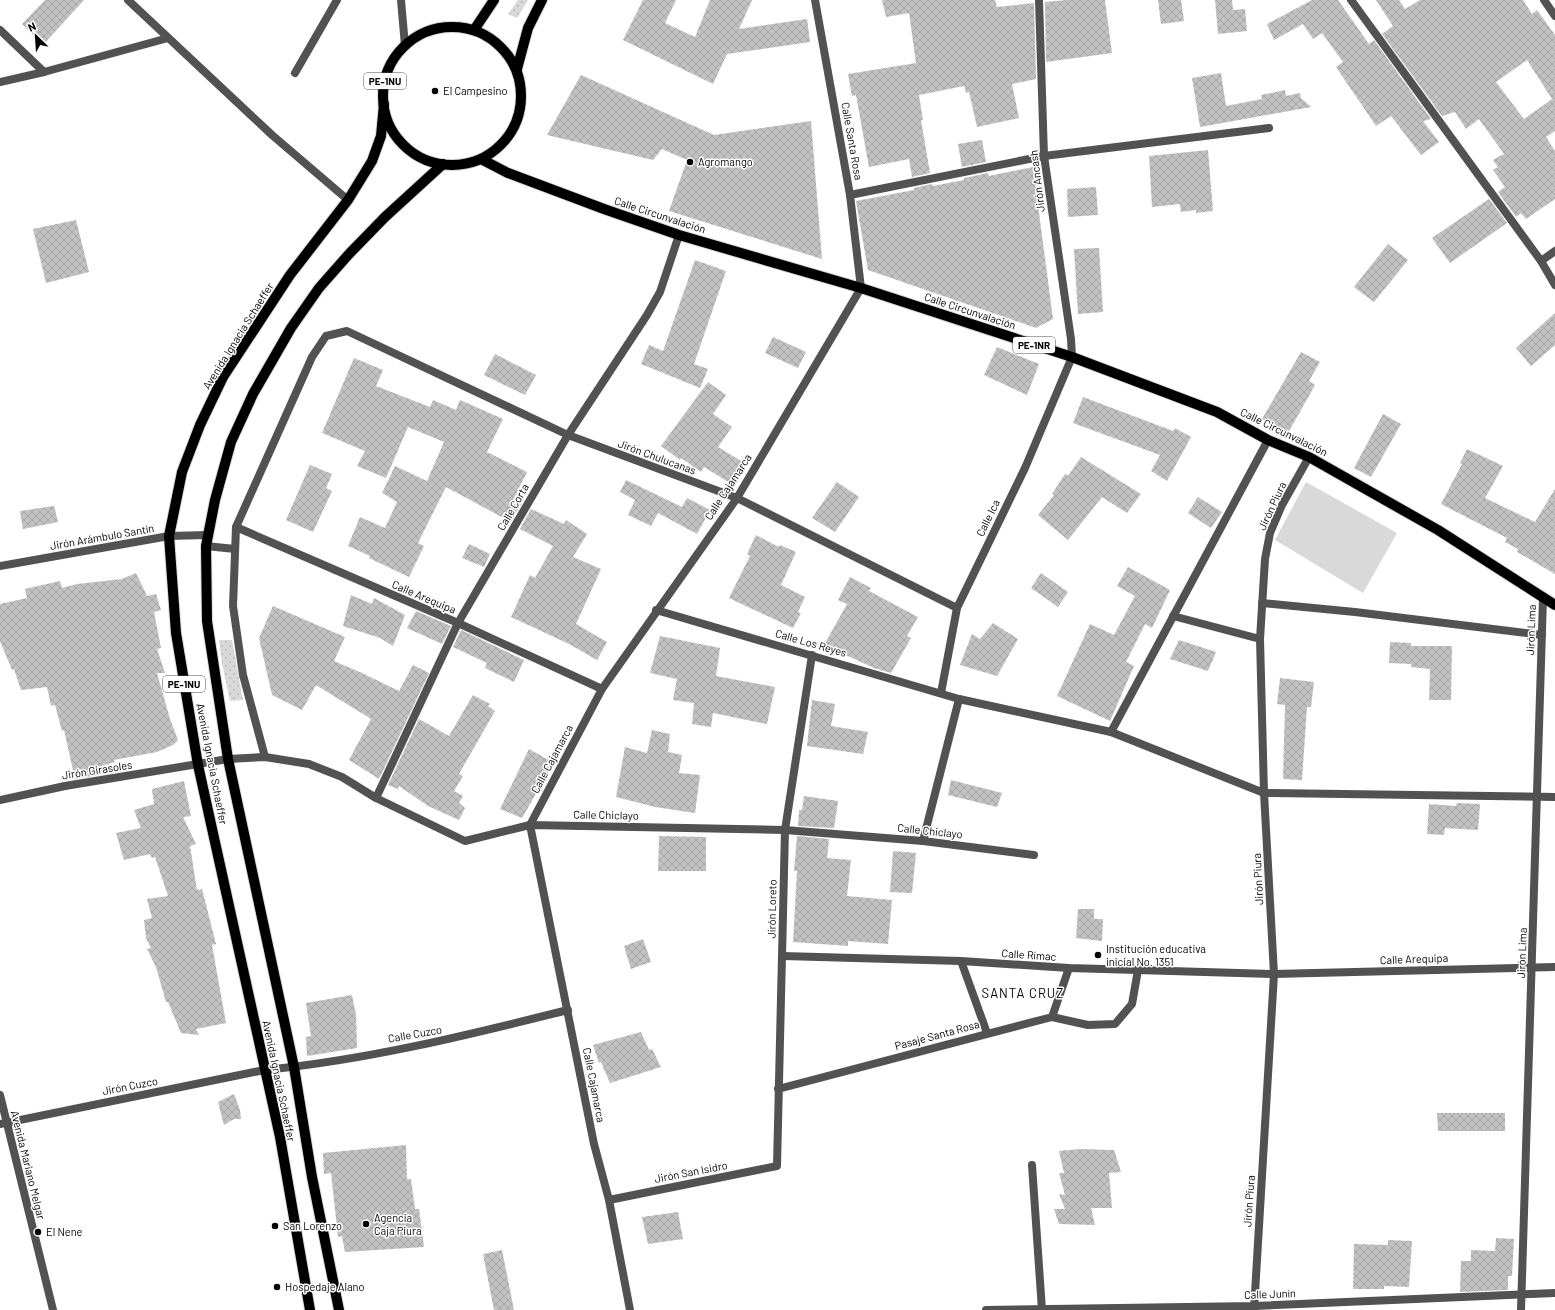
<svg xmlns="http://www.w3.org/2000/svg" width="1555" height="1310" font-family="Barlow,sans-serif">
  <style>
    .grass { fill: url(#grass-dots) }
    .garden { fill: #d9d9d9 }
    .building { fill: url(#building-cross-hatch); fill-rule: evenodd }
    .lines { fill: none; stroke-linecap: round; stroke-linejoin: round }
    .primary-casing { stroke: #dbdbdb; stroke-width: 12 }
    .minor { stroke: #525252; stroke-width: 8 }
    .primary { stroke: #000; stroke-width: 10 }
    .poi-dot { fill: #000; stroke: #fff; stroke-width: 1.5 }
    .labels { text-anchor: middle; stroke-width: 3; stroke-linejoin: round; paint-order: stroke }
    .shield { fill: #fff; stroke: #4c4c4c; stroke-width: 1 }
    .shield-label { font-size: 10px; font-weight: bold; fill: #000 }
    .poi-label { font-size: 11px; fill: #000; stroke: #fff; text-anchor: start }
    .street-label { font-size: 11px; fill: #000; stroke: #fff }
    .quarter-label { font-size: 13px; letter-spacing: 1px; fill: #000; stroke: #fff }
  </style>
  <defs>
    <pattern id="grass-dots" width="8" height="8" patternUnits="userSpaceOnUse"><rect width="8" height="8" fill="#d9d9d9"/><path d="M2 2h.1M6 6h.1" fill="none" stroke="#b8b8b8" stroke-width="1.8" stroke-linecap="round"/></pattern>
    <pattern id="building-cross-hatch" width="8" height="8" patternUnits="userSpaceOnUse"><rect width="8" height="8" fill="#c2c2c2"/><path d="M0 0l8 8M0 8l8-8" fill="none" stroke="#a5a5a5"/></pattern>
  </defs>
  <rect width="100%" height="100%" fill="#fff"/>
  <!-- grass -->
  <g class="grass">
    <path d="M 518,0 L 528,0 L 517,18 L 508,14 Z"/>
    <path d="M 219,640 L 232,640 L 243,700 L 230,701 L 222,664 Z"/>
  </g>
  <!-- garden -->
  <path class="garden" d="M 1306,482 L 1397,533 L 1363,593 L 1275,540 Z"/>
  <!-- building -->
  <g class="building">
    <path d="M 45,0 L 84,0 L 43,45 L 22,24 Z"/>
    <path d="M 643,0 L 676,0 L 665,23 L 695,37 L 710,0 L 752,0 L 739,29 L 807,19 L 810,42 L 727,54 L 713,84 L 623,40 Z"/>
    <path d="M 882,0 L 995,0 L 997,7 L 1034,3 L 1036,79 L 1012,84 L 1019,118 L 977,127 L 969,92 L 966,93 L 964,86 L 919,95 L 923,120 L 921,120 L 930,173 L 912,177 L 909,159 L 869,167 L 856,95 L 852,96 L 848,74 L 916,63 L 909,13 L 886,17 Z"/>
    <path d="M 1066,0 L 1105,0 L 1112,53 L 1046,62 L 1045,2 Z"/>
    <path d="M 1158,0 L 1181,0 L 1184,21 L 1161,24 Z"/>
    <path d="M 1215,0 L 1232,0 L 1233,10 L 1245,9 L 1247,31 L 1218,34 Z"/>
    <path d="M 1312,0 L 1338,0 L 1369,44 L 1374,40 L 1431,119 L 1423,121 L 1439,142 L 1421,155 L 1391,116 L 1376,126 L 1336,67 L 1343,62 L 1322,33 L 1313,39 L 1303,24 L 1274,40 L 1267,24 Z"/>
    <path d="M 1376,0 L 1399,0 L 1405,9 L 1420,0 L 1523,0 L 1532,14 L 1537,10 L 1555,35 L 1555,131 L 1546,137 L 1555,151 L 1555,199 L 1526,219 L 1521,213 L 1516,217 L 1498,192 L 1505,187 L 1493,170 L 1498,167 L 1493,160 L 1504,154 L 1479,119 L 1466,129 L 1455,112 L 1442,116 L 1382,34 L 1393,26 ZM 1527,60 L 1552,99 L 1524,119 L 1496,82 Z"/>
    <path d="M 1221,73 L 1226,106 L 1262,99 L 1261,95 L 1285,90 L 1286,96 L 1300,93 L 1301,98 L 1311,107 L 1200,127 L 1192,78 Z"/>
    <path d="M 581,75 L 714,135 L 811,121 L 822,259 L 669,211 L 687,160 L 662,149 L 653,160 L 547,135 Z"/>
    <path d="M 982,140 L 986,162 L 962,167 L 958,144 Z"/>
    <path d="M 1208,150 L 1213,211 L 1196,213 L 1196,210 L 1181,212 L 1180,204 L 1152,207 L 1149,156 Z"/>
    <path d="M 1033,167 L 1053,319 L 1036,328 L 868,270 L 856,201 L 914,190 L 914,188 L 932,184 L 933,186 L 964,180 L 964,178 L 988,173 L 989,176 Z"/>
    <path d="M 1096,187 L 1098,215 L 1068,217 L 1067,189 Z"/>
    <path d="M 1489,199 L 1507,223 L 1450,263 L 1432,238 Z"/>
    <path d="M 76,220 L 89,272 L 46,283 L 33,229 Z"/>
    <path d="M 1388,244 L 1408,260 L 1374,302 L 1354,287 Z"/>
    <path d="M 1099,248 L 1103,312 L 1078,314 L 1074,249 Z"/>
    <path d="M 695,260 L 726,271 L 694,364 L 708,369 L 700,388 L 641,364 L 649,345 L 663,351 Z"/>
    <path d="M 1555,313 L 1555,345 L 1531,366 L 1516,348 Z"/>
    <path d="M 773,337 L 806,352 L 798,368 L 765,353 Z"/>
    <path d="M 997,347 L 1039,364 L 1027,395 L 984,375 Z"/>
    <path d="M 1301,352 L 1320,362 L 1309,381 L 1315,385 L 1288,433 L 1262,419 Z"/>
    <path d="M 495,354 L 536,375 L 525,395 L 484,375 Z"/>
    <path d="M 354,358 L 383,370 L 376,386 L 430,407 L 433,400 L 456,410 L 460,400 L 503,419 L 487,452 L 527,472 L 513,500 L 521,504 L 511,522 L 446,487 L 418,543 L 424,546 L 409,577 L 369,558 L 370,556 L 348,546 L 360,517 L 385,528 L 397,502 L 382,493 L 395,466 L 427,481 L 444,442 L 408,427 L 386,478 L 357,466 L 365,451 L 322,433 Z"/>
    <path d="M 708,382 L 726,395 L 713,414 L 732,427 L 718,447 L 743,462 L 730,483 L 704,467 L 701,472 L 681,458 L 680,460 L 661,446 Z"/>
    <path d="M 1083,397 L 1173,431 L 1175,428 L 1191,437 L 1167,481 L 1151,471 L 1160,455 L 1073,423 Z"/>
    <path d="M 1383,414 L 1401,424 L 1371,477 L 1354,468 Z"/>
    <path d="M 1467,449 L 1503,466 L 1485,498 L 1535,522 L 1555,489 L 1555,574 L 1517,552 L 1518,549 L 1505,542 L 1507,538 L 1441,504 L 1462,464 L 1460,463 Z"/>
    <path d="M 1081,457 L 1141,494 L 1127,513 L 1102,497 L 1068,540 L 1038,515 L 1054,495 L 1052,494 L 1065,474 L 1068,476 Z"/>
    <path d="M 310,465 L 332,474 L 326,488 L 332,491 L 313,532 L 286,520 Z"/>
    <path d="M 626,480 L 682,507 L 687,498 L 710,510 L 697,534 L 658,513 L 651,526 L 628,515 L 635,500 L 620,492 Z"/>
    <path d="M 837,482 L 859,497 L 835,532 L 812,518 Z"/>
    <path d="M 1198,497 L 1222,512 L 1211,528 L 1188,513 Z"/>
    <path d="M 54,506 L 58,522 L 23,529 L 20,511 Z"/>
    <path d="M 531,509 L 564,524 L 566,520 L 587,534 L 573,557 L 601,569 L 576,624 L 607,642 L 597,660 L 569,644 L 511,617 L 530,575 L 535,578 L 553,546 L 520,529 Z"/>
    <path d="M 756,535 L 779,547 L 780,545 L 796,552 L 781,585 L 805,597 L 798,612 L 801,613 L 793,628 L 729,598 L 750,556 L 747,554 Z"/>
    <path d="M 469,544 L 490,554 L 484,567 L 462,558 Z"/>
    <path d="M 1128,567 L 1170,590 L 1152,628 L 1145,624 L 1126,662 L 1134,666 L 1110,721 L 1057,696 L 1090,624 L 1114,635 L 1135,596 L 1117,586 Z"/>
    <path d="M 136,573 L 147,596 L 156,594 L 161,610 L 154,612 L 161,648 L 157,649 L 165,673 L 157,673 L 170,719 L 178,740 L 173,745 L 157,752 L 114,760 L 115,762 L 101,766 L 103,774 L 75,779 L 64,730 L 62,731 L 55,705 L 51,706 L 47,687 L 21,690 L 14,669 L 12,670 L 0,641 L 0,604 L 27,598 L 25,589 L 60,581 L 62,588 L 77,584 L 122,579 Z"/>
    <path d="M 1041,573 L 1068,592 L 1058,607 L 1031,588 Z"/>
    <path d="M 850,577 L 871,588 L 869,591 L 918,617 L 907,636 L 911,638 L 891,673 L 874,668 L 824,645 L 847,604 L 838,600 Z"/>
    <path d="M 351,595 L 372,604 L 374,598 L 405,615 L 393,646 L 380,638 L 343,626 Z"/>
    <path d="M 273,606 L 345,637 L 334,661 L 362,673 L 399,691 L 413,665 L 429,673 L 379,779 L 349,760 L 371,719 L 316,685 L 302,710 L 272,695 L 259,638 Z"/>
    <path d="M 416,611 L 451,626 L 442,644 L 407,628 Z"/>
    <path d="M 993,623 L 1018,639 L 997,676 L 960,665 L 972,634 L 980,639 Z"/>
    <path d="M 461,630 L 524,660 L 514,682 L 485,668 L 487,663 L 453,647 Z"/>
    <path d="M 660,636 L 720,648 L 716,676 L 775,687 L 767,724 L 713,713 L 711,727 L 692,724 L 694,703 L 673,700 L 677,679 L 650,673 Z"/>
    <path d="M 1179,640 L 1216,652 L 1208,671 L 1170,659 Z"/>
    <path d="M 1390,642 L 1411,643 L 1411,646 L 1452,646 L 1451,700 L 1429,700 L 1430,669 L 1411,667 L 1411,664 L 1389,663 Z"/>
    <path d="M 1280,678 L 1314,682 L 1311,707 L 1307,707 L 1302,780 L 1283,779 L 1285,705 L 1277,704 Z"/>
    <path d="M 473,695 L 490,704 L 488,706 L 495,711 L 459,774 L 463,776 L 454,791 L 463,796 L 459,803 L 465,808 L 459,820 L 428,806 L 399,786 L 398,789 L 388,785 L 419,719 L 449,736 Z"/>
    <path d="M 812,700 L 835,704 L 831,726 L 868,732 L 863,754 L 807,746 Z"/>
    <path d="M 652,730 L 670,734 L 668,752 L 682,755 L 679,773 L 700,775 L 695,813 L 655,807 L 616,797 L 625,747 L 647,753 Z"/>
    <path d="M 529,749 L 554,763 L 522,818 L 500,809 Z"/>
    <path d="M 951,780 L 1002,793 L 997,807 L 948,795 Z"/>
    <path d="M 184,781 L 191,816 L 183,817 L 196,844 L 190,846 L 197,890 L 202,889 L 216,944 L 212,945 L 226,1023 L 196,1029 L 199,1035 L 181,1033 L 168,1002 L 166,1002 L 156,967 L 147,949 L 151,948 L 146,938 L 144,920 L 152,918 L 147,899 L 168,896 L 155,857 L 152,858 L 150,854 L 124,860 L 116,833 L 141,828 L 134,810 L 154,804 L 152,789 Z"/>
    <path d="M 804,796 L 838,801 L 834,828 L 798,826 L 799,810 L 802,810 Z"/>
    <path d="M 1457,803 L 1480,804 L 1478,830 L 1445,828 L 1444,835 L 1427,834 L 1429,804 L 1456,806 Z"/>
    <path d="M 659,836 L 706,837 L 706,871 L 658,871 Z"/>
    <path d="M 797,836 L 829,839 L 827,858 L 851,860 L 847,896 L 892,900 L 888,944 L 848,941 L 848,946 L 793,942 L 797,871 L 794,871 Z"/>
    <path d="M 893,851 L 916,853 L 912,893 L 890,892 Z"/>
    <path d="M 1078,909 L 1094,909 L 1094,919 L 1103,919 L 1102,941 L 1076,938 Z"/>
    <path d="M 643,939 L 651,962 L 631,969 L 624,946 Z"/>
    <path d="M 352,995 L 356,1015 L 357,1048 L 307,1056 L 306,1037 L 311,1036 L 306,1003 Z"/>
    <path d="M 641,1032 L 649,1050 L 652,1049 L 661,1067 L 610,1083 L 601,1062 L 599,1063 L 593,1045 Z"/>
    <path d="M 234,1094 L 240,1110 L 241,1119 L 234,1119 L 224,1125 L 218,1102 Z"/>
    <path d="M 1437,1113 L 1505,1113 L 1505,1131 L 1438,1131 Z"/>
    <path d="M 406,1145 L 407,1179 L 411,1179 L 415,1209 L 419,1209 L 424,1247 L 345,1252 L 342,1236 L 338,1237 L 331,1173 L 324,1174 L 323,1153 Z"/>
    <path d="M 1080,1149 L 1114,1150 L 1121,1172 L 1109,1173 L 1112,1208 L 1091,1208 L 1095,1225 L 1059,1224 L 1054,1209 L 1065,1209 L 1059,1194 L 1065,1195 L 1059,1173 L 1064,1173 L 1059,1151 Z"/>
    <path d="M 678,1212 L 683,1239 L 648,1244 L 642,1217 Z"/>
    <path d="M 1496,1238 L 1514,1239 L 1512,1276 L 1508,1276 L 1508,1290 L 1460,1292 L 1461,1261 L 1471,1261 L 1471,1250 L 1495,1251 Z"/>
    <path d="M 1388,1240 L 1412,1241 L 1409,1287 L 1384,1286 L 1384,1289 L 1353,1289 L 1354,1244 L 1388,1245 Z"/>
    <path d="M 502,1250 L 514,1310 L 494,1310 L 483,1254 Z"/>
  </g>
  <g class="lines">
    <!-- primary casing -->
    <g class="primary-casing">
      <g id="primary">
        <circle cx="452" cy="96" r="69"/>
        <path d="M 474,30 L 494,0"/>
        <path d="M 517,69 L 528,28 L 542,0"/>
        <path d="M 481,159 L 508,173 L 604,209 L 679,235 L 861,288 L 1072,357 L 1217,412 L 1268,440 L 1309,457 L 1438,530 L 1555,605"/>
        <path d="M 310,1310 L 280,1137 L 198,765 L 176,633 L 169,536 L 182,472 L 200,425 L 223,377 L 290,275 L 348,200 L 372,161 L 381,136 L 384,104"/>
        <path d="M 339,1310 L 312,1177 L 294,1067 L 228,759 L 207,621 L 206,546 L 215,500 L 231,442 L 253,394 L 291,328 L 319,288 L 349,254 L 385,217 L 443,164"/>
      </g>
    </g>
    <!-- minor -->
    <g class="minor">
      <path d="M 128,0 L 272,135 L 348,200"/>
      <path d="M 401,0 L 405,46"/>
      <path d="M 1351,0 L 1541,261 L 1555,285"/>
      <path d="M 1544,0 L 1555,16"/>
      <path d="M 0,30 L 44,72"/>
      <path d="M 295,73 L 337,0"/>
      <path d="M 0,82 L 44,72 L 168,38"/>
      <path d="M 850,195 L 1044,156 L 1269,128"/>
      <path d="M 1541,261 L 1555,251"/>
      <path d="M 236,527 L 458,623 L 602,689"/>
      <path d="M 206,546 L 235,549"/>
      <path d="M 0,566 L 169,536 L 207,535"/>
      <path d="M 1262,603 L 1355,612 L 1542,635"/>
      <path d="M 656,610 L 959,699 L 1111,732 L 1264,793 L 1555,797"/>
      <path d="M 1173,616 L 1260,639"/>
      <path d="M 941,693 L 957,608 L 1025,468 L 1072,357 L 1071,339 L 1044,156 L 1039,0"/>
      <path d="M 1111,732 L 1268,440"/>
      <path d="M 265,757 L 243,675 L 233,606 L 236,527 L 312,357 L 326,336 L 347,331 L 568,435 L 737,498 L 957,608"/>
      <path d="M 376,798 L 458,623 L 568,435 L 647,315 L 660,292 L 679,235"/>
      <path d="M 0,800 L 65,786 L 228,759 L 265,757 L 309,764 L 342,777 L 376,798 L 465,841 L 530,825 L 785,830 L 923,841 L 1034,855"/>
      <path d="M 923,841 L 959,699"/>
      <path d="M 783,956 L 961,961 L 1069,968 L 1274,974 L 1555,967"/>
      <path d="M 961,961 L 987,1033"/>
      <path d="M 1052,1017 L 1088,1025 L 1115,1024 L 1132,1004 L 1138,970"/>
      <path d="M 778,1089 L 1052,1017 L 1069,968"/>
      <path d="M 0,1095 L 53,1310"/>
      <path d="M 0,1124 L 264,1070 C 367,1060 468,1035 568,1010"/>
      <path d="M 1032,1165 L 1042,1310"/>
      <path d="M 609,1200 L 777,1166 L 785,830 L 812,655"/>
      <path d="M 630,1310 L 609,1200 L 594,1144 L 530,825 L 602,689 L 737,498 L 861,288 L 850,195 L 815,0"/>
      <path d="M 986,1310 L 1254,1306 L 1555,1293"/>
      <path d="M 1254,1310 L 1274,974 L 1264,793 L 1260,639 L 1265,559 L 1270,533 L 1282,505 L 1309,457"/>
      <path d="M 1521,1310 L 1543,598"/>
    </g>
    <!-- primary -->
    <use href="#primary" class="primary"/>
  </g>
  <!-- markers -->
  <g class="poi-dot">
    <circle cx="435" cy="91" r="4"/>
    <circle cx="690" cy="162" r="4"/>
    <circle cx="1098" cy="955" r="4"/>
    <circle cx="366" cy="1224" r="4"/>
    <circle cx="275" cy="1226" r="4"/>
    <circle cx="38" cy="1232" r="4"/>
    <circle cx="277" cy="1287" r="4"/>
  </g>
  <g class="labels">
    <!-- shield labels -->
    <g class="shield">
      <rect x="364" y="73" width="42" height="16" rx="3"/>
      <rect x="1013" y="337" width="42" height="16" rx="3"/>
      <rect x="163" y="676" width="42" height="16" rx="3"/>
    </g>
    <g class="shield-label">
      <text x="385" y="85">PE-1NU</text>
      <text x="1034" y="349">PE-1NR</text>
      <text x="184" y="688">PE-1NU</text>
    </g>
    <!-- poi labels -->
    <g class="poi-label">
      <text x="443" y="95">El Campesino</text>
      <text x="698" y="166">Agromango</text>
      <text x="1106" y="953">Institución educativa<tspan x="1106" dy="13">inicial No. 1351</tspan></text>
      <text x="374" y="1222">Agencia<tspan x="374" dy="13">Caja Piura</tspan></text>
      <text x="283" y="1230">San Lorenzo</text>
      <text x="46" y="1236">El Nene</text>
      <text x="285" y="1291">Hospedaje Alano</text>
    </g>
    <!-- street labels -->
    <g class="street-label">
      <text transform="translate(852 141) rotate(80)" y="4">Calle Santa Rosa</text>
      <text transform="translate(1037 181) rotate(-97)" y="4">Jirón Ancash</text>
      <text transform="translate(660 215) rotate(18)" y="4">Calle Circunvalación</text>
      <text transform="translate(970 311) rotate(18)" y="4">Calle Circunvalación</text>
      <text transform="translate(238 336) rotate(-58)" y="4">Avenida Ignacia Schaeffer</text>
      <text transform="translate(1284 432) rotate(26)" y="4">Calle Circunvalación</text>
      <text transform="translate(657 457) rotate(20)" y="4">Jirón Chulucanas</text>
      <text transform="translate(728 487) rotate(-57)" y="4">Calle Cajamarca</text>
      <text transform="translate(1272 506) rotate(-65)" y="4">Jirón Piura</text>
      <text transform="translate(513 507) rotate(-60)" y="4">Calle Corta</text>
      <text transform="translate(988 518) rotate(-64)" y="4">Calle Ica</text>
      <text transform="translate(102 537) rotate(-10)" y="4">Jirón Arámbulo Santín</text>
      <text transform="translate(424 597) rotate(23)" y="4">Calle Arequipa</text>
      <text transform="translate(1531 630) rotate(-88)" y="4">Jirón Lima</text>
      <text transform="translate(811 643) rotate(16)" y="4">Calle Los Reyes</text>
      <text transform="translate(552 759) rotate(-62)" y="4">Calle Cajamarca</text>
      <text transform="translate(212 764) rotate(79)" y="4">Avenida Ignacia Schaeffer</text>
      <text transform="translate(97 770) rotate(-9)" y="4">Jirón Girasoles</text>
      <text transform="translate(606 815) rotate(1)" y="4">Calle Chiclayo</text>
      <text transform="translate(930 831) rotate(6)" y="4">Calle Chiclayo</text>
      <text transform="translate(1258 879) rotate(-93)" y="4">Jirón Piura</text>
      <text transform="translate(772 909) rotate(-89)" y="4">Jirón Loreto</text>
      <text transform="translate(1522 953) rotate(-88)" y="4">Jirón Lima</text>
      <text transform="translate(1029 955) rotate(4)" y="4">Calle Rímac</text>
      <text transform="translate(1414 959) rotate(-2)" y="4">Calle Arequipa</text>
      <text transform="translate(415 1034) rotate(-10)" y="4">Calle Cuzco</text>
      <text transform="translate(937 1035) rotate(-15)" y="4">Pasaje Santa Rosa</text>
      <text transform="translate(279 1081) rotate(78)" y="4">Avenida Ignacia Schaeffer</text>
      <text transform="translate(594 1085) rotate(79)" y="4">Calle Cajamarca</text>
      <text transform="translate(130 1086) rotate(-11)" y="4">Jirón Cuzco</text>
      <text transform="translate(28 1165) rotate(76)" y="4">Avenida Mariano Melgar</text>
      <text transform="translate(691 1172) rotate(-11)" y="4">Jirón San Isidro</text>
      <text transform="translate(1249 1201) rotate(-86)" y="4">Jirón Piura</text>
      <text transform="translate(1270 1294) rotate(-2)" y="4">Calle Junín</text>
    </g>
    <!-- quarter labels -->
    <g class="quarter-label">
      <text x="1023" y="998">SANTA CRUZ</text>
    </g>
  </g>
  <!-- north arrow -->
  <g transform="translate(36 36) rotate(335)" stroke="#ffffff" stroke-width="3" paint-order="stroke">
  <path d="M0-3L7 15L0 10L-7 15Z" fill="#000000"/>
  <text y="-6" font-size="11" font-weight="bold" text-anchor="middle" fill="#000000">N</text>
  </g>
</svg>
